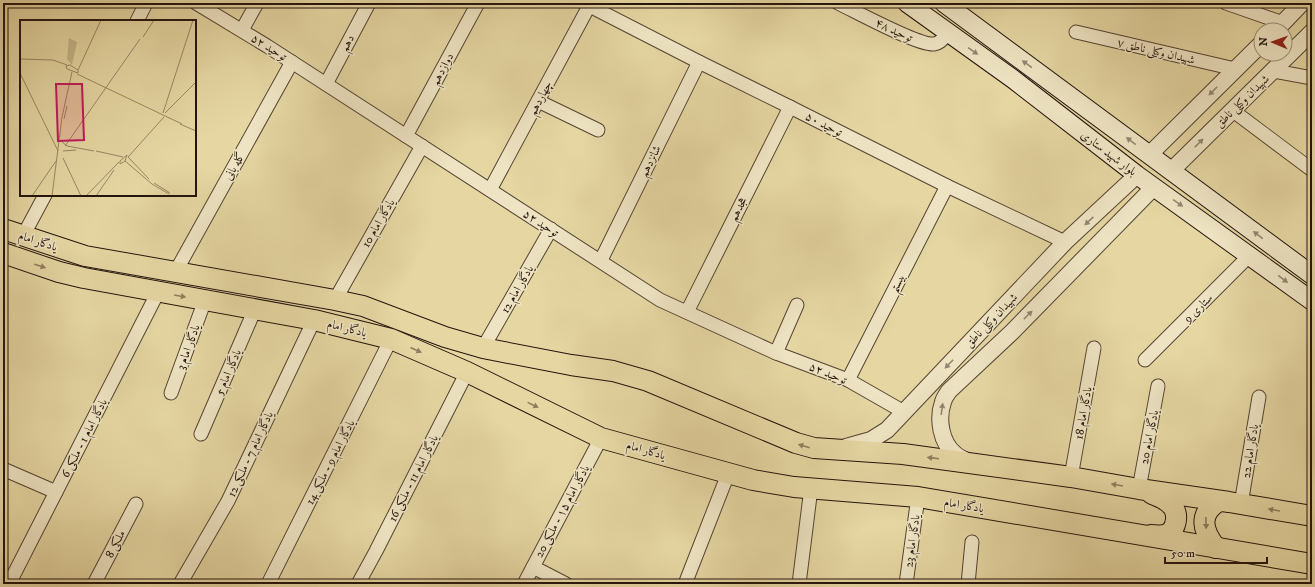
<svg xmlns="http://www.w3.org/2000/svg" width="1315" height="587" font-family="'IM FELL DW Pica',Amiri,serif">
  <style>
    .lines { fill: none; stroke-linecap: round; stroke-linejoin: round }
    .minor-casing { stroke: #544432; stroke-width: 15 }
    .tertiary-casing { stroke: #544432; stroke-width: 18 }
    .secondary-casing { stroke: #24140c; stroke-width: 20 }
    .primary-casing { stroke: #24140c; stroke-width: 22 }
    .minor { stroke: #eee4c3; stroke-width: 13 }
    .tertiary { stroke: #eee4c3; stroke-width: 16 }
    .secondary { stroke: #eee4c3; stroke-width: 18 }
    .primary { stroke: #e5d6a2; stroke-width: 20 }
    .oneway { fill: #938671 }
    .oneway2 { fill: #8e7f5e }
    .labels { text-anchor: middle; stroke-width: 3; stroke-linejoin: round; paint-order: stroke }
    .street-label { font-size: 12px; fill: #24140c; stroke: #eee4c3 }
    .inset-road { fill: none; stroke: #988866; stroke-width: 1 }
    .view { fill: #c2185b; fill-opacity: 0.15; stroke: #c2185b; stroke-width: 2 }
    .inset-edge { fill: none; stroke: #24140c; stroke-width: 2 }
  </style>
  <rect width="100%" height="100%" fill="#e5d6a2"/>
  <filter id="stains"><feTurbulence type="fractalNoise" baseFrequency=".005" numOctaves="4"/><feColorMatrix values="0 0 0 0 .2 0 0 0 0 .09 0 0 0 0 .02 0 0 0 .5 -.17"/></filter>
  <radialGradient id="worn" r=".72"><stop offset=".6" stop-color="#630" stop-opacity="0"/><stop offset="1" stop-color="#630" stop-opacity=".3"/></radialGradient>
  <g class="lines">
    <!-- minor casing -->
    <g class="minor-casing">
      <g id="minor">
        <path d="M 196,3 L 267,46 L 660,300 L 776,353 L 848,380 L 904,412"/>
        <path d="M 584,3 L 699,62 L 790,107 L 947,186 L 1065,242"/>
        <path d="M 838,3 C 855,11 919,46 934,44 C 941,43 943,38 948,33"/>
        <path d="M 1226,3 L 1283,23"/>
        <path d="M 137,21 L 146,3"/>
        <path d="M 242,30 L 257,3"/>
        <path d="M 1076,32 L 1235,69"/>
        <path d="M 1274,71 L 1312,78"/>
        <path d="M 326,84 L 369,3"/>
        <path d="M 538,101 L 598,130"/>
        <path d="M 1232,110 L 1312,170"/>
        <path d="M 406,136 L 478,3"/>
        <path d="M 490,190 L 589,6"/>
        <path d="M 23,236 L 45,195"/>
        <path d="M 601,260 L 699,62"/>
        <path d="M 176,271 L 292,62"/>
        <path d="M 335,300 L 422,146"/>
        <path d="M 687,312 L 790,107"/>
        <path d="M 483,348 L 551,229"/>
        <path d="M 776,353 L 797,305"/>
        <path d="M 1145,360 L 1250,255"/>
        <path d="M 848,380 L 947,186"/>
        <path d="M 171,393 L 205,300"/>
        <path d="M 201,434 L 255,309"/>
        <path d="M 3,469 L 56,492"/>
        <path d="M 1071,477 L 1094,348"/>
        <path d="M 1139,489 L 1158,386"/>
        <path d="M 1241,504 L 1259,397"/>
        <path d="M 533,567 L 566,584"/>
        <path d="M 9,584 L 158,292"/>
        <path d="M 94,584 L 136,504"/>
        <path d="M 180,584 L 228,501 L 314,320"/>
        <path d="M 268,584 L 391,339"/>
        <path d="M 358,584 L 376,551 L 467,372"/>
        <path d="M 524,584 L 601,438"/>
        <path d="M 685,584 L 728,474"/>
        <path d="M 799,584 L 811,488"/>
        <path d="M 906,584 L 918,497"/>
        <path d="M 968,584 L 972,542"/>
      </g>
    </g>
    <!-- tertiary casing -->
    <g class="tertiary-casing">
      <g id="tertiary">
        <path d="M 1276,30 L 1302,3"/>
        <path d="M 1149,155 L 1261,44"/>
        <path d="M 1171,171 L 1312,32"/>
        <path d="M 846,447 L 871,440 L 887,430 L 1065,242 L 1137,175"/>
        <path d="M 969,462 C 965,460 959,458 955,454 C 941,443 937,419 943,402 C 944,398 947,394 949,391 L 1012,332 L 1154,187"/>
      </g>
    </g>
    <!-- secondary casing -->
    <g class="secondary-casing">
      <g id="secondary">
        <path d="M 907,3 L 1013,79 L 1137,175 L 1312,301"/>
        <path d="M 944,3 L 1312,275"/>
      </g>
    </g>
    <!-- primary casing -->
    <g class="primary-casing">
      <g id="primary">
        <path d="M 3,229 L 85,256 L 335,300 L 363,306 L 445,337 L 483,348 L 571,365 L 613,371 L 648,381 L 796,443 L 814,448 L 903,454 L 1071,477 L 1139,489 L 1229,502 L 1312,516"/>
        <path d="M 3,253 L 59,272 L 84,278 L 314,320 L 391,339 L 467,372 L 601,438 L 753,480 L 794,487 L 918,497 L 1312,564"/>
        <path d="M 1151,535 C 1155,535 1160,536 1164,535 C 1176,533 1179,516 1173,507 C 1168,500 1160,497 1152,494"/>
        <path d="M 1216,548 C 1202,530 1198,514 1219,501"/>
      </g>
    </g>
    <!-- minor -->
    <use href="#minor" class="minor"/>
    <!-- tertiary -->
    <use href="#tertiary" class="tertiary"/>
    <!-- secondary -->
    <use href="#secondary" class="secondary"/>
    <!-- primary -->
    <use href="#primary" class="primary"/>
  </g>
  <!-- one-way arrows -->
  <defs><path id="oneway-solid" d="M-6-.8H1V-3.2L6.5 0L1 3.2V.8H-6Z"/></defs>
  <g class="oneway">
    <use href="#oneway-solid" transform="translate(973 51) rotate(35)"/>
    <use href="#oneway-solid" transform="translate(1027 64) rotate(-144)"/>
    <use href="#oneway-solid" transform="translate(1213 91) rotate(135)"/>
    <use href="#oneway-solid" transform="translate(1131 141) rotate(-143)"/>
    <use href="#oneway-solid" transform="translate(1199 143) rotate(-45)"/>
    <use href="#oneway-solid" transform="translate(1178 203) rotate(35)"/>
    <use href="#oneway-solid" transform="translate(1089 221) rotate(137)"/>
    <use href="#oneway-solid" transform="translate(1258 235) rotate(-143)"/>
    <use href="#oneway-solid" transform="translate(1283 279) rotate(37)"/>
    <use href="#oneway-solid" transform="translate(1028 315) rotate(-45)"/>
    <use href="#oneway-solid" transform="translate(949 364) rotate(134)"/>
    <use href="#oneway-solid" transform="translate(942 409) rotate(-82)"/>
  </g>
  <g class="oneway2">
    <use href="#oneway-solid" transform="translate(40 266) rotate(18)"/>
    <use href="#oneway-solid" transform="translate(180 296) rotate(10)"/>
    <use href="#oneway-solid" transform="translate(416 350) rotate(24)"/>
    <use href="#oneway-solid" transform="translate(533 405) rotate(26)"/>
    <use href="#oneway-solid" transform="translate(804 446) rotate(-164)"/>
    <use href="#oneway-solid" transform="translate(933 458) rotate(-173)"/>
    <use href="#oneway-solid" transform="translate(1117 485) rotate(-170)"/>
    <use href="#oneway-solid" transform="translate(1274 510) rotate(-170)"/>
    <use href="#oneway-solid" transform="translate(1206 523) rotate(88)"/>
  </g>
  <g class="labels">
    <!-- street labels -->
    <g class="street-label">
      <text transform="translate(894 30) rotate(25)" y="4">توحید ۴۸</text>
      <text transform="translate(347 43) rotate(-62)" y="4">دهم</text>
      <text transform="translate(269 47) rotate(32)" y="4">توحید ۵۲</text>
      <text transform="translate(1156 51) rotate(13)" y="4">شهیدان وکیلی ناطق ۷</text>
      <text transform="translate(442 69) rotate(-62)" y="4">دوازدهم</text>
      <text transform="translate(540 98) rotate(-62)" y="4">چهاردهم</text>
      <text transform="translate(1242 101) rotate(-44)" y="4">شهیدان وکیلی ناطق</text>
      <text transform="translate(824 124) rotate(27)" y="4">توحید ۵۰</text>
      <text transform="translate(1109 153) rotate(37)" y="4">بلوار شهید ستاری</text>
      <text transform="translate(650 161) rotate(-64)" y="4">شانزدهم</text>
      <text transform="translate(234 166) rotate(-61)" y="4">گله بانی</text>
      <text transform="translate(738 209) rotate(-63)" y="4">هجدهم</text>
      <text transform="translate(378 223) rotate(-60)" y="4">یادگار امام 10</text>
      <text transform="translate(541 223) rotate(33)" y="4">توحید ۵۲</text>
      <text transform="translate(38 241) rotate(18)" y="4">یادگار امام</text>
      <text transform="translate(897 283) rotate(-63)" y="4">بیستم</text>
      <text transform="translate(517 289) rotate(-60)" y="4">یادگار امام 12</text>
      <text transform="translate(1198 308) rotate(-45)" y="4">ستاری 9</text>
      <text transform="translate(991 320) rotate(-46)" y="4">شهیدان وکیلی ناطق</text>
      <text transform="translate(347 328) rotate(14)" y="4">یادگار امام</text>
      <text transform="translate(188 347) rotate(-70)" y="4">یادگار امام 3</text>
      <text transform="translate(228 372) rotate(-67)" y="4">یادگار امام 5</text>
      <text transform="translate(828 373) rotate(22)" y="4">توحید ۵۲</text>
      <text transform="translate(1083 413) rotate(-80)" y="4">یادگار امام 18</text>
      <text transform="translate(1149 437) rotate(-79)" y="4">یادگار امام 20</text>
      <text transform="translate(84 438) rotate(-63)" y="4">یادگار امام 1 - ملکی 6</text>
      <text transform="translate(646 450) rotate(16)" y="4">یادگار امام</text>
      <text transform="translate(1250 451) rotate(-81)" y="4">یادگار امام 22</text>
      <text transform="translate(250 454) rotate(-65)" y="4">یادگار امام 7 - ملکی 12</text>
      <text transform="translate(330 462) rotate(-63)" y="4">یادگار امام 9 - ملکی 14</text>
      <text transform="translate(413 478) rotate(-63)" y="4">یادگار امام 11 - ملکی 16</text>
      <text transform="translate(964 505) rotate(10)" y="4">یادگار امام</text>
      <text transform="translate(562 511) rotate(-62)" y="4">یادگار امام ۱۵ - ملکی 20</text>
      <text transform="translate(912 541) rotate(-82)" y="4">یادگار امام 23</text>
      <text transform="translate(115 544) rotate(-62)" y="4">ملکی 8</text>
    </g>
  </g>
  <!-- overview -->
  <g transform="translate(20 20)">
    <rect width="176" height="176" fill="#e5d6a2"/>
    <path d="M 49,18 L 57,22 L 52,45 L 47,39 Z" fill="#c4b588"/>
    <path class="inset-road" d="M 123,17 L 134,0M 0,39 L 33,40 L 47,45M 50,45 L 58,50 L 58,53 L 47,49 L 46,46 ZM 58,50 L 81,0M 0,53 L 38,131M 57,54 L 162,104M 143,93 L 173,0M 145,93 L 176,62M 44,99 L 47,86M 160,104 L 176,111M 41,121 L 47,126 L 74,131M 45,126 L 120,19M 43,131 L 56,130M 76,131 L 103,137M 107,135 L 105,141 L 100,144 L 100,141 ZM 108,137 L 129,159M 108,137 L 144,97M 43,138 L 61,176M 105,141 L 132,164 L 149,174M 134,163 L 150,173M 12,176 L 36,141M 32,176 L 42,97 L 52,52M 66,176 L 99,142M 76,176 L 94,150"/>
    <path class="view" d="M 36,64 L 62,64 L 64,120 L 38,121 Z"/>
    <rect width="176" height="176" class="inset-edge"/>
  </g>
  <!-- margin -->
  <rect width="1315" height="587" fill="none" stroke="#e5d6a2" stroke-width="16"/>
  <rect x="4" y="4" width="1307" height="579" fill="none" stroke="#24140c" stroke-width="2"/>
  <rect x="8" y="8" width="1299" height="571" fill="none" stroke="#24140c"/>
  <!-- north arrow -->
  <g transform="translate(1273 42) rotate(272)"><circle r="19" fill="#eee4c3" stroke="#9d917a"/>
  <path d="M0-3L7 15L0 10L-7 15Z" fill="#8f2418"/>
  <text y="-6" font-size="11" font-weight="bold" text-anchor="middle" fill="#24140c">N</text>
  </g>
  <!-- scale -->
  <path d="M1165 557v6h102v-6" fill="none" stroke="#24140c" stroke-width="2"/>
  <text x="1171" y="557" font-size="12" fill="#24140c" stroke="#eee4c3" stroke-width="3" paint-order="stroke">50 m</text>
  <rect width="100%" height="100%" filter="url(#stains)"/>
  <rect width="100%" height="100%" fill="url(#worn)"/>
</svg>
